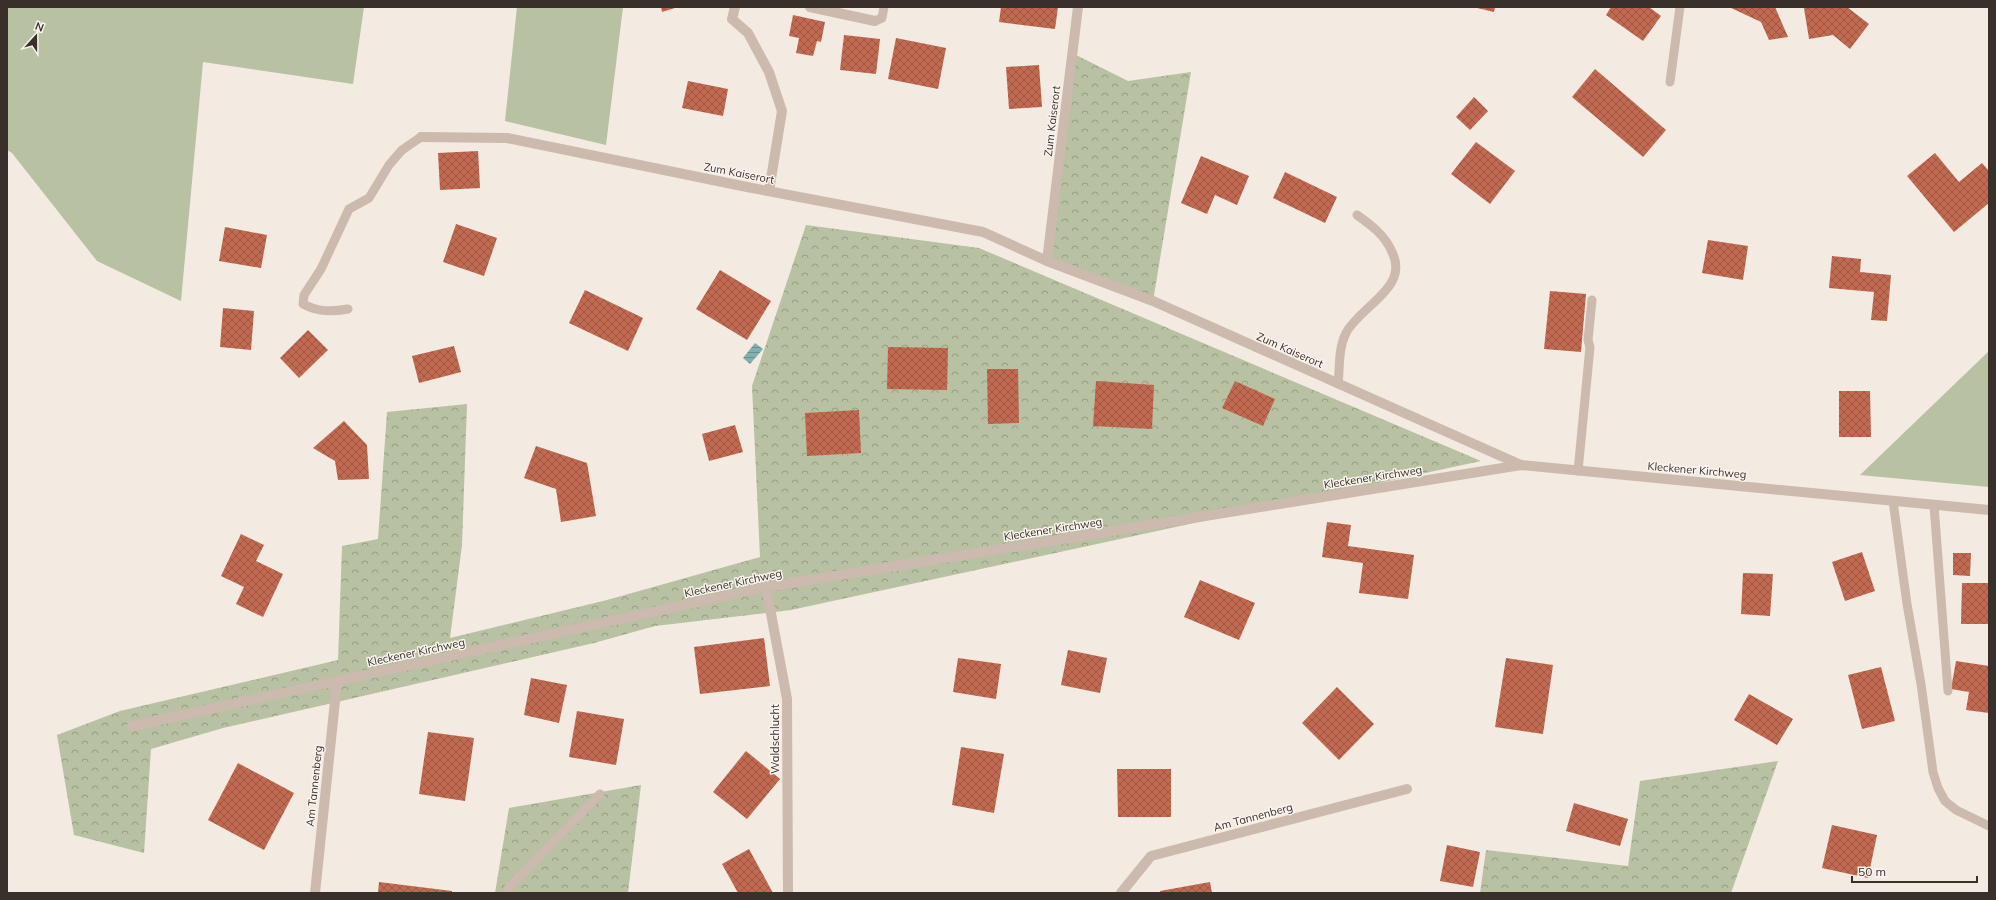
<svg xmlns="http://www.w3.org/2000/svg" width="1996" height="900" font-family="Mulish,sans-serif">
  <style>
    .green { fill: #b8c1a1 }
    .forest { fill: url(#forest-crowns) }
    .water { fill: url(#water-rules) }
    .building { fill: url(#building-cross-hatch) }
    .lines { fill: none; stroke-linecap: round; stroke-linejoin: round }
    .service { stroke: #cbbaad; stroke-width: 9 }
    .minor { stroke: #cbbaad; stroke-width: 10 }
    .labels { text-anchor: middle; stroke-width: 3; stroke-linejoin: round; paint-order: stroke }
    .street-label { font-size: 11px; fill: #392f2b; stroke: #faf4ee }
  </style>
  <defs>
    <pattern id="forest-crowns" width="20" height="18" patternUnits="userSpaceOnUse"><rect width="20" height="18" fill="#b8c1a1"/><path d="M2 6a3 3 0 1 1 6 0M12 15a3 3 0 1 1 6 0" fill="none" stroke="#979d83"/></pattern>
    <pattern id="water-rules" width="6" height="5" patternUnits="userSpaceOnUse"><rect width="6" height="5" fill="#81aeaf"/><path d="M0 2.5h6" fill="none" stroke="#6b8e8f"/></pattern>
    <pattern id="building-cross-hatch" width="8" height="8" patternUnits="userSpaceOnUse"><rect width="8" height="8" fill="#c16951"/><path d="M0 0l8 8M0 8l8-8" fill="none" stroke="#9e5743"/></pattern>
  </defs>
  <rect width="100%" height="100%" fill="#f3eae1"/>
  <!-- green -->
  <g class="green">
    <path d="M 7,7 L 364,7 L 353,84 L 203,62 L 181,301 L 97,261 L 12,153 L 7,150 Z"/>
    <path d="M 517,7 L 623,7 L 606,145 L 505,121 Z"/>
    <path d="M 1989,351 L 1989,487 L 1860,475 Z"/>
  </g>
  <!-- forest -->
  <g class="forest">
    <path d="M 1072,53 L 1128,81 L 1191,72 L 1153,301 L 1047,261 Z"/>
    <path d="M 806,225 L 979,248 L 1481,461 L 791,610 L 655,626 L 594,643 L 223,728 L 151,749 L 144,853 L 74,835 L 57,735 L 120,711 L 338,660 L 342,546 L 378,539 L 387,412 L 467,404 L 462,545 L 450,638 L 607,600 L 760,557 L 752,386 Z"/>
    <path d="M 1778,761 L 1731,893 L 1480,893 L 1486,850 L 1628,866 L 1640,781 Z"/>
    <path d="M 641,785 L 628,893 L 495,893 L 509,808 Z"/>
  </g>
  <!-- water -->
  <path class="water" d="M 755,343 L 763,349 L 750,364 L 743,358 Z"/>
  <!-- building -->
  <g class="building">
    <path d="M 661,7 L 678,7 L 662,12 Z"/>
    <path d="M 1001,7 L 1058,7 L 1055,29 L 999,22 Z"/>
    <path d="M 1473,7 L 1495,7 L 1494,12 Z"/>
    <path d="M 1611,7 L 1649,7 L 1661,16 L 1643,41 L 1606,15 Z"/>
    <path d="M 1729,7 L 1775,7 L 1788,37 L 1769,40 L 1761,22 Z"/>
    <path d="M 1810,7 L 1847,7 L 1869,24 L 1850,49 L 1833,35 L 1809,39 L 1804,8 Z"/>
    <path d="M 793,15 L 825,22 L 821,42 L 817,41 L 813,56 L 796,53 L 799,38 L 789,36 Z"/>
    <path d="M 844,35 L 880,39 L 876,74 L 840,70 Z"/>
    <path d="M 896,38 L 946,48 L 938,89 L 888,79 Z"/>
    <path d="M 1039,65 L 1042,107 L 1009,109 L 1006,67 Z"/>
    <path d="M 1595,69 L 1666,130 L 1643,157 L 1572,97 Z"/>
    <path d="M 688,81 L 728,89 L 723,116 L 682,108 Z"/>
    <path d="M 1474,97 L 1488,111 L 1470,130 L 1456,117 Z"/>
    <path d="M 1476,142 L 1515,171 L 1490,204 L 1451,174 Z"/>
    <path d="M 478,151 L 480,188 L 440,190 L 438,153 Z"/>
    <path d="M 1935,153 L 1959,182 L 1982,163 L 1989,171 L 1989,203 L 1954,232 L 1907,176 Z"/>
    <path d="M 1201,156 L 1249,176 L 1237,205 L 1215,195 L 1207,214 L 1181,203 Z"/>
    <path d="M 1285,172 L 1337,197 L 1325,223 L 1273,198 Z"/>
    <path d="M 456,224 L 497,238 L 484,276 L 443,262 Z"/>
    <path d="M 225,227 L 267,235 L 261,268 L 219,261 Z"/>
    <path d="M 1708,240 L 1748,246 L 1743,280 L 1702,273 Z"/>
    <path d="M 1832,256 L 1861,259 L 1860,272 L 1891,275 L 1887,321 L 1871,320 L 1874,292 L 1829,288 Z"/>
    <path d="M 720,270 L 771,301 L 747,340 L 696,309 Z"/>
    <path d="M 585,290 L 643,318 L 628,351 L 569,323 Z"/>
    <path d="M 1550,291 L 1586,294 L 1581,352 L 1544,349 Z"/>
    <path d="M 223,308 L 254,311 L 251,350 L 220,347 Z"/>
    <path d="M 308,330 L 328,350 L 299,378 L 280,358 Z"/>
    <path d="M 454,346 L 461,372 L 419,383 L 412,356 Z"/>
    <path d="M 888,347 L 948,348 L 947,390 L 887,389 Z"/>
    <path d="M 987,369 L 1018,369 L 1019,423 L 988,424 Z"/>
    <path d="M 1096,381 L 1154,385 L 1152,429 L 1093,426 Z"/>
    <path d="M 1235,381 L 1275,399 L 1263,426 L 1222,408 Z"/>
    <path d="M 1839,391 L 1870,391 L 1871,437 L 1839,437 Z"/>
    <path d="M 859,410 L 861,453 L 807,456 L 805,413 Z"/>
    <path d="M 344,421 L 367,445 L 369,479 L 338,480 L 335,461 L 313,448 Z"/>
    <path d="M 735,425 L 743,452 L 709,461 L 702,434 Z"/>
    <path d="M 536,446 L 587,463 L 596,516 L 561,522 L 556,489 L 524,478 Z"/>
    <path d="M 1327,522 L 1351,525 L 1348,546 L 1414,555 L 1408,599 L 1359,593 L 1363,563 L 1322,557 Z"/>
    <path d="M 241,534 L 264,545 L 256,561 L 283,574 L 263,617 L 236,604 L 244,587 L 221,576 Z"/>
    <path d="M 1862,552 L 1875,591 L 1845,601 L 1832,562 Z"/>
    <path d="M 1953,553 L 1971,553 L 1970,576 L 1953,575 Z"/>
    <path d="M 1743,573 L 1773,574 L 1770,616 L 1741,614 Z"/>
    <path d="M 1200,580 L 1255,603 L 1239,640 L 1184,617 Z"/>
    <path d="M 1962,583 L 1989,583 L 1989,624 L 1961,624 Z"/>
    <path d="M 764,638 L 770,686 L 700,694 L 694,647 Z"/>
    <path d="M 1068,650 L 1107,658 L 1100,693 L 1061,685 Z"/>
    <path d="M 958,658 L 1001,664 L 996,699 L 953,692 Z"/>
    <path d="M 1506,658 L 1553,665 L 1543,734 L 1495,727 Z"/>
    <path d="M 1956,661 L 1989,666 L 1989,713 L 1966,710 L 1969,692 L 1951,689 Z"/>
    <path d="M 1881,667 L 1895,721 L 1862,729 L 1848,675 Z"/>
    <path d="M 531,678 L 567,685 L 559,723 L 524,715 Z"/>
    <path d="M 1337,687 L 1374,724 L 1339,760 L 1302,723 Z"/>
    <path d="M 1749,694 L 1793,719 L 1777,745 L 1734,720 Z"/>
    <path d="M 577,711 L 624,719 L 616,765 L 569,757 Z"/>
    <path d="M 428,732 L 474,738 L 465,801 L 419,794 Z"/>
    <path d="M 961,747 L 1004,754 L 994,813 L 952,805 Z"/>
    <path d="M 746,751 L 780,779 L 747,819 L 713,792 Z"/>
    <path d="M 238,763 L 294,793 L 264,850 L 208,820 Z"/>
    <path d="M 1117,769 L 1171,769 L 1171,817 L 1118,817 Z"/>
    <path d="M 1574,803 L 1628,819 L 1620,846 L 1566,831 Z"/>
    <path d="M 1832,825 L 1877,835 L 1868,878 L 1822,868 Z"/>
    <path d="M 1447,845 L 1480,852 L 1473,887 L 1440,881 Z"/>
    <path d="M 749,849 L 773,893 L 738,893 L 722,864 Z"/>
    <path d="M 379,882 L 452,891 L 452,893 L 378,893 Z"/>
    <path d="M 1210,882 L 1212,893 L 1160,893 L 1160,891 Z"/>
  </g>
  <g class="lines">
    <!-- service -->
    <g class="service">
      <path d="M 875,21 L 882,18 L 884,7"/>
      <path d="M 1670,82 L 1680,7"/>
      <path d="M 348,309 C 332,312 318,312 303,304 L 304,295 L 321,269 L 349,209 L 369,198 L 389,165 L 402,150 L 421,137"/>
      <path d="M 1338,384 C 1340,367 1338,349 1346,333 C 1360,306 1410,288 1392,252 C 1385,235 1371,225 1357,215"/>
      <path d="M 1578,471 L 1590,347 L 1588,340 L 1592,300"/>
      <path d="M 1893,501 L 1907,604 L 1921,684 L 1933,772 L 1938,788 L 1945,801 L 1956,810 L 1989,826"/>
      <path d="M 1934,505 L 1948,691"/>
      <path d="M 508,893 L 509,887 L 600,794"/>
    </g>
    <!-- minor -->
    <g class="minor">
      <path d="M 735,7 L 732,19 L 748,33 L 769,72 L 782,111 L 769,191"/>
      <path d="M 810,7 L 875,21"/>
      <path d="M 421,137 L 507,138 L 747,187 L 983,232 L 1047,261 L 1153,301 L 1521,465"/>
      <path d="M 1047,261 L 1078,7"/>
      <path d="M 766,587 L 787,699 L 788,893"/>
      <path d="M 132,726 L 766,587 L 1521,465 L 1989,510"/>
      <path d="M 315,893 L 337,682"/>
      <path d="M 1121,893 L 1151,856 L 1407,789"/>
    </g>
  </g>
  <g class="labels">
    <!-- street labels -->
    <g class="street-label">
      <text transform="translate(1052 121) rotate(-83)" y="4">Zum Kaiserort</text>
      <text transform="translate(739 173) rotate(11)" y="4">Zum Kaiserort</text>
      <text transform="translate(1290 350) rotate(24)" y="4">Zum Kaiserort</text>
      <text transform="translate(1697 470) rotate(5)" y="4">Kleckener Kirchweg</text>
      <text transform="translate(1373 477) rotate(-9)" y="4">Kleckener Kirchweg</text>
      <text transform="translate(1053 529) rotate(-9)" y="4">Kleckener Kirchweg</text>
      <text transform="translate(733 583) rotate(-12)" y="4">Kleckener Kirchweg</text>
      <text transform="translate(416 652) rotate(-12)" y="4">Kleckener Kirchweg</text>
      <text transform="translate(775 739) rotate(-90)" y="4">Waldschlucht</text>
      <text transform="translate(314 786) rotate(-84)" y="4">Am Tannenberg</text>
      <text transform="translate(1253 817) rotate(-15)" y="4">Am Tannenberg</text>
    </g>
  </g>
  <!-- border -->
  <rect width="1996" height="900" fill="none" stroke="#392f2b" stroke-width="16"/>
  <!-- north arrow -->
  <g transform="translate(36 36) rotate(21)" stroke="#faf4ee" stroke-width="3" paint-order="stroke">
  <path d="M0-3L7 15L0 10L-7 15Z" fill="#392f2b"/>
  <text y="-6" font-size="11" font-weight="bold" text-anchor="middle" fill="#392f2b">N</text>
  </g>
  <!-- scale -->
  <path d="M1852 876v6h125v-6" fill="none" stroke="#392f2b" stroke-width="2"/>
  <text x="1858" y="876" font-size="12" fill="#392f2b" stroke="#faf4ee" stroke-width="3" paint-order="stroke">50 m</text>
</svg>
